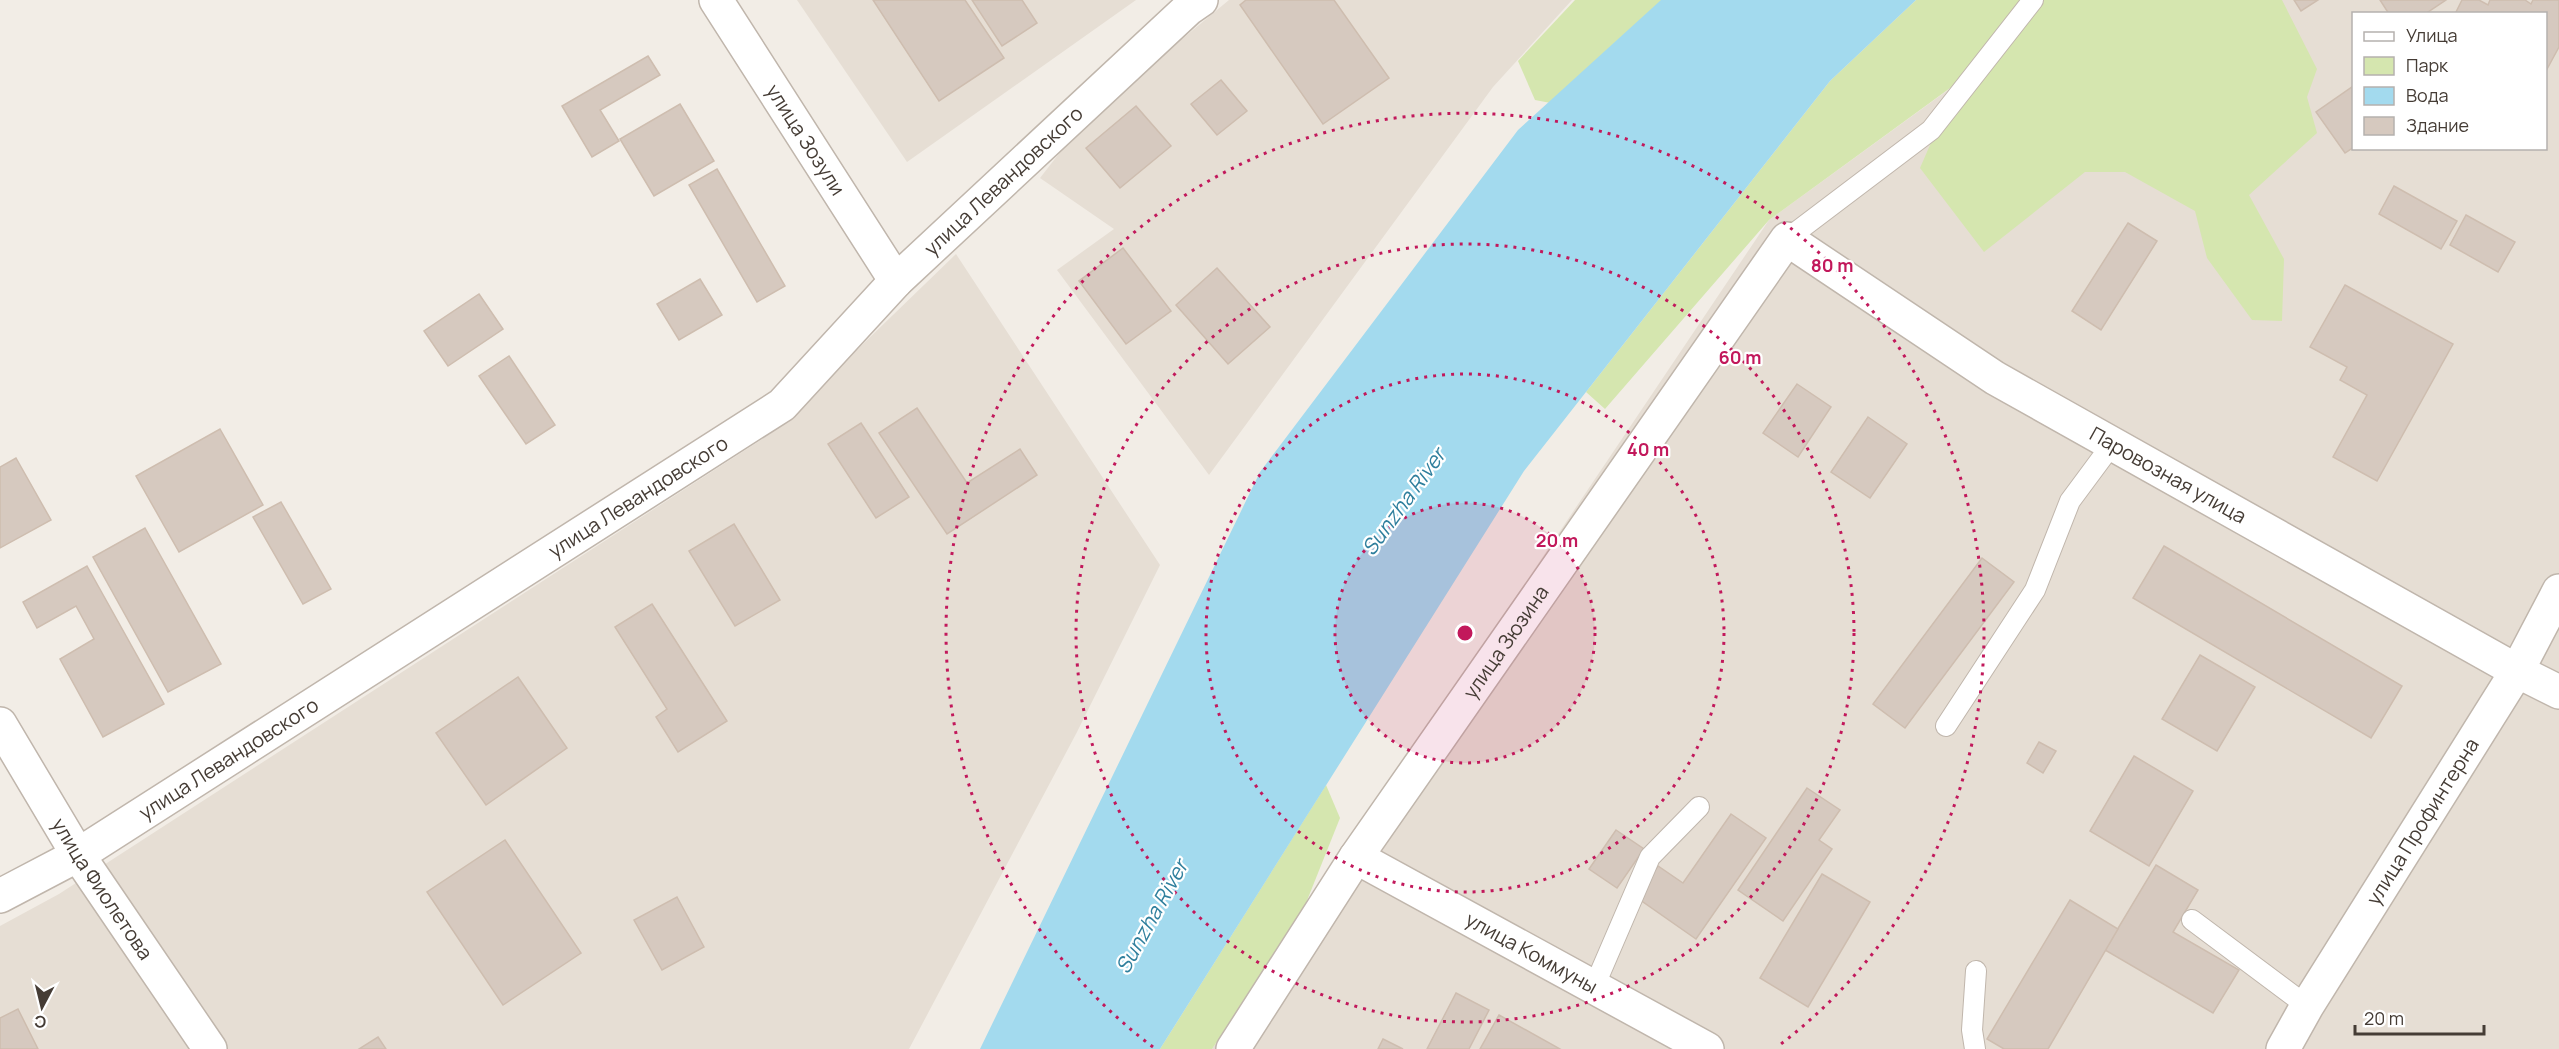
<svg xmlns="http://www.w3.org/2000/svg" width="2559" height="1049" font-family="Manrope,sans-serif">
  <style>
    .residential { fill: #e6ded4; fill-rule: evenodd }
    .green { fill: #d5e6af }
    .water { fill: #a3daee }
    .building { fill: #d6c9bf; stroke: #cebdaf; stroke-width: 1.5 }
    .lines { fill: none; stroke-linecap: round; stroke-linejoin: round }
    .lane-casing { stroke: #c0b6ac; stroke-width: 22 }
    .street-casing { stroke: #c0b6ac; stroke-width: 36 }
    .lane { stroke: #fff; stroke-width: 20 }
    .street { stroke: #fff; stroke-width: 33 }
    .ring { fill: none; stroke: #c2185b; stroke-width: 3; stroke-dasharray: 3 6 }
    .labels { text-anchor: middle; stroke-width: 4.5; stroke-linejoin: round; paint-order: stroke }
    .street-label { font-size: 20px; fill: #453c35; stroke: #fff }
    .water-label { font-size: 21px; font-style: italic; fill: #2f7f9d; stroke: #fff }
    .centre { fill: #c2185b; stroke: #fff; stroke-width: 3 }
    .ring-label { font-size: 18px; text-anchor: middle; font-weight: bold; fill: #c2185b; stroke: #fff; stroke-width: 4.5; stroke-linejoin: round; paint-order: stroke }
  </style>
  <rect width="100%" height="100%" fill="#f2ede6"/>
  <!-- residential -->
  <g class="residential">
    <path d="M 797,0 L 1136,0 L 907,162 Z"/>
    <path d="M 1229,0 L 1572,0 L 1493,87 L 1209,475 L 1057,270 L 1114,229 L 1040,178 L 1086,119 Z"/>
    <path d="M 2072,0 L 2559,0 L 2559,1049 L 1212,1049 L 1769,220 ZM 2354,14 L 2546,14 L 2546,148 L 2354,148 Z"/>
    <path d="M 956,254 L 1160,565 L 1077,732 L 909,1049 L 0,1049 L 0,926 L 59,894 L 770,434 Z"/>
  </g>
  <!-- green -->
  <g class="green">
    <path d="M 1575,0 L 1669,0 L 1561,105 L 1535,100 L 1518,61 Z"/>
    <path d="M 1916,0 L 2282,0 L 2317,69 L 2307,97 L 2317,133 L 2249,195 L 2284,259 L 2282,321 L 2252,320 L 2207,258 L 2195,211 L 2125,172 L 2085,172 L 1984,252 L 1920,168 L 1957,83 L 1769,220 L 1605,409 L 1586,392 L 1830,81 Z"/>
    <path d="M 1326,785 L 1340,818 L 1300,918 L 1212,1049 L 1160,1049 Z"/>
  </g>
  <!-- water -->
  <path class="water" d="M 1661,0 L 1916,0 L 1830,81 L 1524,471 L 1160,1049 L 980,1049 L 1260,472 L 1518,130 Z"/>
  <!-- building -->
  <g class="building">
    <path d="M 873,0 L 965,0 L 1004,58 L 939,101 Z"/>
    <path d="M 972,0 L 1022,0 L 1037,23 L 1002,46 Z"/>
    <path d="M 1246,0 L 1334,0 L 1389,78 L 1323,124 L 1240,5 Z"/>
    <path d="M 2294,0 L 2318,0 L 2301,11 Z"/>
    <path d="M 2380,0 L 2446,0 L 2425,14 L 2389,14 Z"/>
    <path d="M 2462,0 L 2479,0 L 2488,5 L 2490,0 L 2525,0 L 2531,4 L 2533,0 L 2559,0 L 2559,47 L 2546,71 L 2546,14 L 2455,14 Z"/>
    <path d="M 648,56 L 660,75 L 600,110 L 619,141 L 592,157 L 562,106 Z"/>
    <path d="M 1221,80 L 1247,111 L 1217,135 L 1191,104 Z"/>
    <path d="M 2352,87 L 2354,147 L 2345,153 L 2316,112 Z"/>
    <path d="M 680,104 L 714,161 L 654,196 L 620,139 Z"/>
    <path d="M 1136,106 L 1171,146 L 1120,188 L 1086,148 Z"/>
    <path d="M 717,169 L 785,286 L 757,302 L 689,185 Z"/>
    <path d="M 2394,186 L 2457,221 L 2441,249 L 2379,214 Z"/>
    <path d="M 2466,215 L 2515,242 L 2498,272 L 2450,245 Z"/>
    <path d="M 2128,223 L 2157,241 L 2101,330 L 2072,311 Z"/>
    <path d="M 1123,248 L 1171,311 L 1126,344 L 1079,281 Z"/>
    <path d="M 1217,268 L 1270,327 L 1228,364 L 1176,305 Z"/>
    <path d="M 700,279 L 722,315 L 679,340 L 657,304 Z"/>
    <path d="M 2345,285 L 2453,344 L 2377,481 L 2333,457 L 2367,395 L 2340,380 L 2347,367 L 2310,347 Z"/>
    <path d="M 479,294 L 503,329 L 448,366 L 424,331 Z"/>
    <path d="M 509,356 L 555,425 L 526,444 L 479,376 Z"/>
    <path d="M 1797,384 L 1831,407 L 1798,457 L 1763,433 Z"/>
    <path d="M 917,408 L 967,483 L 1020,449 L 1037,475 L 947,534 L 879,433 Z"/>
    <path d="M 1868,417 L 1907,444 L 1870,498 L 1831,472 Z"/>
    <path d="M 861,423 L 909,497 L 876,518 L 828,444 Z"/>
    <path d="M 220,429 L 263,505 L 179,552 L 136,476 Z"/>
    <path d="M 16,458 L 51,520 L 0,548 L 0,467 Z"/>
    <path d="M 281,502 L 331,589 L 303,604 L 253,517 Z"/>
    <path d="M 734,524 L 780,600 L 735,626 L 689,551 Z"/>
    <path d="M 145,528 L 221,664 L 168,692 L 93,557 Z"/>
    <path d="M 2164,546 L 2402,686 L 2371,738 L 2133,598 Z"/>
    <path d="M 1982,558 L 2014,582 L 1905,728 L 1873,704 Z"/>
    <path d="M 87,566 L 164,704 L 103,737 L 60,659 L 94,639 L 76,606 L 37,628 L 23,602 Z"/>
    <path d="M 652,604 L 727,721 L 678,752 L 656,717 L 667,709 L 615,627 Z"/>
    <path d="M 2200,655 L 2255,687 L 2217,751 L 2162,719 Z"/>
    <path d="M 518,677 L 567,748 L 486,805 L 436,733 Z"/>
    <path d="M 2039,742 L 2056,751 L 2043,773 L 2027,763 Z"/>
    <path d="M 2134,756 L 2193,791 L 2149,866 L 2090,831 Z"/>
    <path d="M 1807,788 L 1840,810 L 1819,840 L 1832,849 L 1783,921 L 1738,890 Z"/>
    <path d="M 1731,814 L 1766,838 L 1696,939 L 1636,897 L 1658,866 L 1683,883 Z"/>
    <path d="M 1616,830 L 1644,849 L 1617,888 L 1589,869 Z"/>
    <path d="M 505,840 L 581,953 L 503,1005 L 427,892 Z"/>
    <path d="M 2156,865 L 2198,890 L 2173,932 L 2239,970 L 2213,1013 L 2105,950 Z"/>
    <path d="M 1822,874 L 1870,902 L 1808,1007 L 1760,978 Z"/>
    <path d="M 677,897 L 704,947 L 662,970 L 634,920 Z"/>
    <path d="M 2070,900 L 2118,929 L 2048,1049 L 2004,1049 L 1987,1039 Z"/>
    <path d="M 1456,993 L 1489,1010 L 1469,1049 L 1427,1049 Z"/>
    <path d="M 18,1009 L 38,1049 L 0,1049 L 0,1018 Z"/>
    <path d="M 1499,1015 L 1560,1049 L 1480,1049 Z"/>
    <path d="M 378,1037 L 386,1049 L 359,1049 Z"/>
    <path d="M 1383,1039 L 1403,1049 L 1378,1049 Z"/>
  </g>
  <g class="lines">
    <!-- lane casing -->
    <g class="lane-casing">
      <g id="lane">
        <path d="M 1787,239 L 1931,130 L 2033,0"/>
        <path d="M 1946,726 L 2035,590 L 2070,501 L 2113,443"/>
        <path d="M 2192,920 L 2307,1006"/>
        <path d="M 1594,987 L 1650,857 L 1699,807"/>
        <path d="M 1975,1049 L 1972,1030 L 1976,971"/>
      </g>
    </g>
    <!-- street casing -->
    <g class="street-casing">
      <g id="street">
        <path id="s1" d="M 716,0 L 896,281"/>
        <path id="s2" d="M 0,724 L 78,855 L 210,1049"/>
        <path id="s3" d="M 1356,857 L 1707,1049"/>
        <path id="s4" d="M 0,896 L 78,855 L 782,405 L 896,281 L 1188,9 L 1201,0"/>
        <path id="s5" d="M 1233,1049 L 1356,857 L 1787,239 L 1995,378 L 2517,671 L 2559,692"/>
        <path id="s6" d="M 2283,1049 L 2307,1006 L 2517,671 L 2559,591"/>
      </g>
    </g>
    <!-- lane -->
    <use href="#lane" class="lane"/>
    <!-- street -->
    <use href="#street" class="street"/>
  </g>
  <!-- distance rings -->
  <circle cx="1465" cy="633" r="130" fill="#c2185b" fill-opacity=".12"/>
  <g class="ring">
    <circle cx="1465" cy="633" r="130"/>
    <circle cx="1465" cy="633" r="259"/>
    <circle cx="1465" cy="633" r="389"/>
    <path d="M1153 1047A519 519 0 1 1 1777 1047"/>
  </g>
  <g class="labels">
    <!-- street labels -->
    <g class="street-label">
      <text dy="7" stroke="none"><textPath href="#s1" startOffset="166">улица Зозули</textPath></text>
      <text dy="7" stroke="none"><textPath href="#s4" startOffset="1239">улица Левандовского</textPath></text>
      <text dy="7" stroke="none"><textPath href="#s5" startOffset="1430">Паровозная улица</textPath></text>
      <text dy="7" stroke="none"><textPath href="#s4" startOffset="753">улица Левандовского</textPath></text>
      <text dy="7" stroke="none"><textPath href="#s5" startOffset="490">улица Зюзина</textPath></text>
      <text dy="7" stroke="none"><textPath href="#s4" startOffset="267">улица Левандовского</textPath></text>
      <text dy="7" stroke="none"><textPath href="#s6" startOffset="267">улица Профинтерна</textPath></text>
      <text dy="7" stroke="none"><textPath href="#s2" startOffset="194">улица Фиолетова</textPath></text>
      <text dy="7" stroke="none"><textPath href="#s3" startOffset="200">улица Коммуны</textPath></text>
    </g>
    <!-- water labels -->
    <g class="water-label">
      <text transform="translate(1404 502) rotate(-54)" y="7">Sunzha River</text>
      <text transform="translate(1152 917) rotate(-61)" y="7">Sunzha River</text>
    </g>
  </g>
  <circle cx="1465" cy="633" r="9" class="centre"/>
  <g class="ring-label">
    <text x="1832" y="272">80 m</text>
    <text x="1740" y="364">60 m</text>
    <text x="1648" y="456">40 m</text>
    <text x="1557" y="547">20 m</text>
  </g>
  <!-- legend -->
  <rect x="2352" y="12" width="195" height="138" fill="#ffffff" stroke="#b5b1ae" stroke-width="1.5"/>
  <rect x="2364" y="32" width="30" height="9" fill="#ffffff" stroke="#b5b1ae" stroke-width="1.5"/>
  <text x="2406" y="42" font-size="18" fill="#453c35">Улица</text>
  <rect x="2364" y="57" width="30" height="18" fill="#d5e6af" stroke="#b5b1ae" stroke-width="1.5"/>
  <text x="2406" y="72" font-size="18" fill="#453c35">Парк</text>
  <rect x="2364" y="87" width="30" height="18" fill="#a3daee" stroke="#b5b1ae" stroke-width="1.5"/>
  <text x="2406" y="102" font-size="18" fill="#453c35">Вода</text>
  <rect x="2364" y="117" width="30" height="18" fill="#d6c9bf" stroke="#b5b1ae" stroke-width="1.5"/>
  <text x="2406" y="132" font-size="18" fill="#453c35">Здание</text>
  <!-- north arrow -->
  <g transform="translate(42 1007) rotate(187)" stroke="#ffffff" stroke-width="4.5" paint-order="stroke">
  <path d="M0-4.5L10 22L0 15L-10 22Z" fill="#453c35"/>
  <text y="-9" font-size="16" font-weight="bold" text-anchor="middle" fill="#453c35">С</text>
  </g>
  <!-- scale -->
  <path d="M2355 1025v9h129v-9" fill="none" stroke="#453c35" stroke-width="3"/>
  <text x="2364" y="1025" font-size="18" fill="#453c35" stroke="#ffffff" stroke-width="4.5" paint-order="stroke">20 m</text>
</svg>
